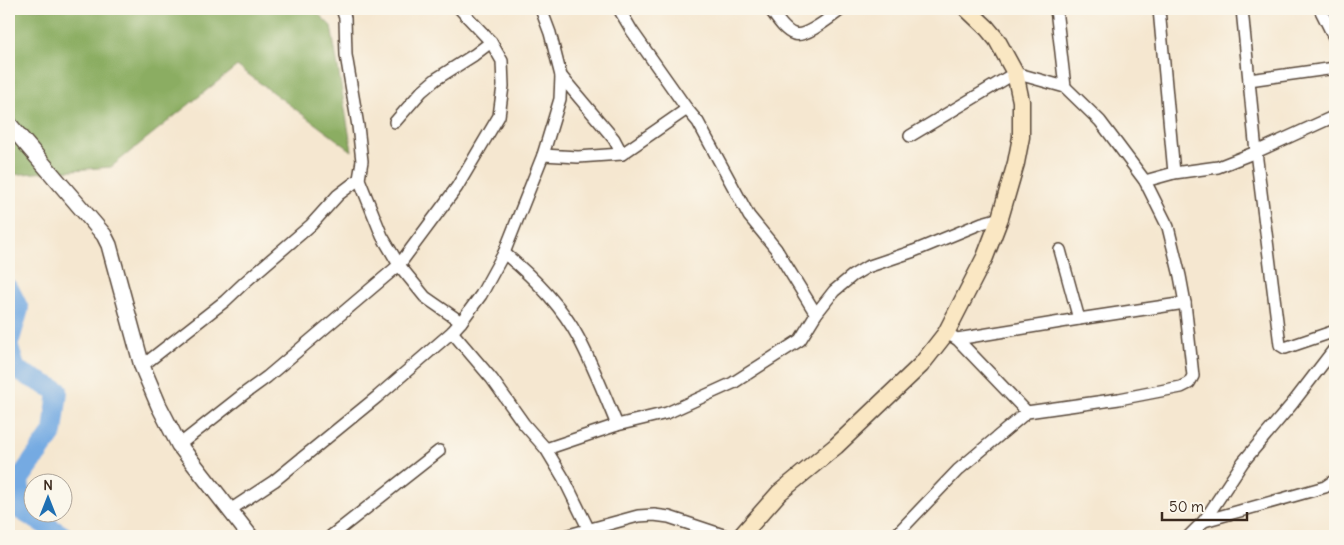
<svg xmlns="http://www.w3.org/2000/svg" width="1344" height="545" font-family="Delius,sans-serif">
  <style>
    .forest { fill: #8bad62; stroke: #636c40 }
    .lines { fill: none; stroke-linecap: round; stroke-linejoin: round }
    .river { stroke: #75aae2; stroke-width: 20 }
    .minor-casing { stroke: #574639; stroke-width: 14 }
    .tertiary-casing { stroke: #574639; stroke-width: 18 }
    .secondary-casing { stroke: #574639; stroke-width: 19 }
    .minor { stroke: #fff; stroke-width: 11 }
    .tertiary { stroke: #fff; stroke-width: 15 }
    .secondary { stroke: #fae7c3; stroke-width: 16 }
  </style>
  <rect width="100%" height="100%" fill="#fbf7ec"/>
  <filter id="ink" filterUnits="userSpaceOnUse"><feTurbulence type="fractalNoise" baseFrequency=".02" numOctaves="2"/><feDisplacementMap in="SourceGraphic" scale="10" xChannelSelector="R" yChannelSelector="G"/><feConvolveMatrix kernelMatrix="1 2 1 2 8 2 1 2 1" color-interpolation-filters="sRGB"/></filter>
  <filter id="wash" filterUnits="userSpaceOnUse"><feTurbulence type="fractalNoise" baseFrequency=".0096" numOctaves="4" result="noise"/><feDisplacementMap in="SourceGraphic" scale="20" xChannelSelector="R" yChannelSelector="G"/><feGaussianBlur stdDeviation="1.12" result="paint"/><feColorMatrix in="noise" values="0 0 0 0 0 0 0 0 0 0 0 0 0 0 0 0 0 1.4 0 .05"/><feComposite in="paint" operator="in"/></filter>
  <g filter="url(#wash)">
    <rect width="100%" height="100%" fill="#f5e7d0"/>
    <!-- forest -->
    <path class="forest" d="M 9,9 L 313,9 L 331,26 L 352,151 L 237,66 L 111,167 L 9,175 Z"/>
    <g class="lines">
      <!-- river -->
      <g class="river">
        <path d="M 9,289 L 19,309 L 9,343"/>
        <path d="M 9,348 L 16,370 L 58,391 L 53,432 L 19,480 L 22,511 L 64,536"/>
      </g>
    </g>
  </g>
  <g filter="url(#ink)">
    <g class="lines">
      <!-- minor casing -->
      <g class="minor-casing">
        <g id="minor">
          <path d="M 342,9 L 345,18 L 346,55 L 358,126 L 362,161 L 359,179 L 382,236 L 399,265 L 425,297 L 461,322 L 481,295 L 504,253 L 543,155 L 560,99 L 561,76 L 550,33 L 541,9"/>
          <path d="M 619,9 L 632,31 L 687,109 L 698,122 L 749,216 L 776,249 L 816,314"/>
          <path d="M 770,9 C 776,17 784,31 794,34 C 806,38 832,16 842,9"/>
          <path d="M 1056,9 L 1065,87"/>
          <path d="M 1159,9 L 1174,173"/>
          <path d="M 1242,9 L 1256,152 L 1280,345 L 1285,348 L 1335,331"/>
          <path d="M 1320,9 L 1335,39"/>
          <path d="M 561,76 L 614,139 L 622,154"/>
          <path d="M 1249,80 L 1335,68"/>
          <path d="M 395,122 L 422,91 L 436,79 L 474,55 L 491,42"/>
          <path d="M 543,155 L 578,157 L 622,154 L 687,109"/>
          <path d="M 1145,181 L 1174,173 L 1218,167 L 1256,152 L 1335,116"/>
          <path d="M 1060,250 L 1079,319"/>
          <path d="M 504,253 C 532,276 561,305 578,337 C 593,365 605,396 617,425"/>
          <path d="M 452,332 L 492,379 L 524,424 L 546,449 L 564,479 L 589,530"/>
          <path d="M 946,333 L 957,339 L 1079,319 L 1185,303"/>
          <path d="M 957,339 L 1027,412"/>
          <path d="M 142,366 L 225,301 L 245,282 L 311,225 L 338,195 L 359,179"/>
          <path d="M 179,445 L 245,393 L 267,377 L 399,265 L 457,187 L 499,116 L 503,86 L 502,61 L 491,42 L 460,9"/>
          <path d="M 546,449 L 617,425 L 667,413 L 733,383 L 800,340 L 816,314 L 834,291 L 852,276 L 867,267 L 914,251 L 982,223 L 1000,218"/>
          <path d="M 230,510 L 274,481 L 377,397 L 452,332 L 461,322"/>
          <path d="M 1204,521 L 1243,462 L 1292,404 L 1335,348"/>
          <path d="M 331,536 L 439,451"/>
          <path d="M 565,536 L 638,516 L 654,515 L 669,517 L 726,536"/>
          <path d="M 895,536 L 958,470 L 1027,412 L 1119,399 L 1181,387 L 1189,383 L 1193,376 L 1185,303 L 1180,276 L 1168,227 L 1145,181 L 1100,121 L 1065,87 L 1015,73 L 910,136"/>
          <path d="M 1189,536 L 1204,521 L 1325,487 L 1335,480"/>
        </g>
      </g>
      <!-- tertiary casing -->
      <g class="tertiary-casing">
        <path id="tertiary" d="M 9,124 L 104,235 L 109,245 L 142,366 L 159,406 L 179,445 L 250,536"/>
      </g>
      <!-- secondary casing -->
      <g class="secondary-casing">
        <path id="secondary" d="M 741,536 L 779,493 L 836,446 L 921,365 L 946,333 L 985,257 L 1000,218 L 1016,163 L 1021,137 L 1021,101 L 1015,73 L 997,40 L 987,28 L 967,9"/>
      </g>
      <!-- minor -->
      <use href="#minor" class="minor"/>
      <!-- tertiary -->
      <use href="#tertiary" class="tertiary"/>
      <!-- secondary -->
      <use href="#secondary" class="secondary"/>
    </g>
  </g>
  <!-- margin -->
  <rect width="1344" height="545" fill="none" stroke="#fbf7ec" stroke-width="30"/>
  <!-- north arrow -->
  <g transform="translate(48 498)"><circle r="24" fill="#fbf7ec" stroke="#aea59a"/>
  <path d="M0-4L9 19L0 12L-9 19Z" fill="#1f6fb2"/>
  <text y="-8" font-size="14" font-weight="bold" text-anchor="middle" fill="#3b2a1e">N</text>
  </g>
  <!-- scale -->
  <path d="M1162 512v8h85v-8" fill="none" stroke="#3b2a1e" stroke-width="2.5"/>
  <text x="1169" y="512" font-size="15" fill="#3b2a1e" stroke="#fbf7ec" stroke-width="4" paint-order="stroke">50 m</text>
</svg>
